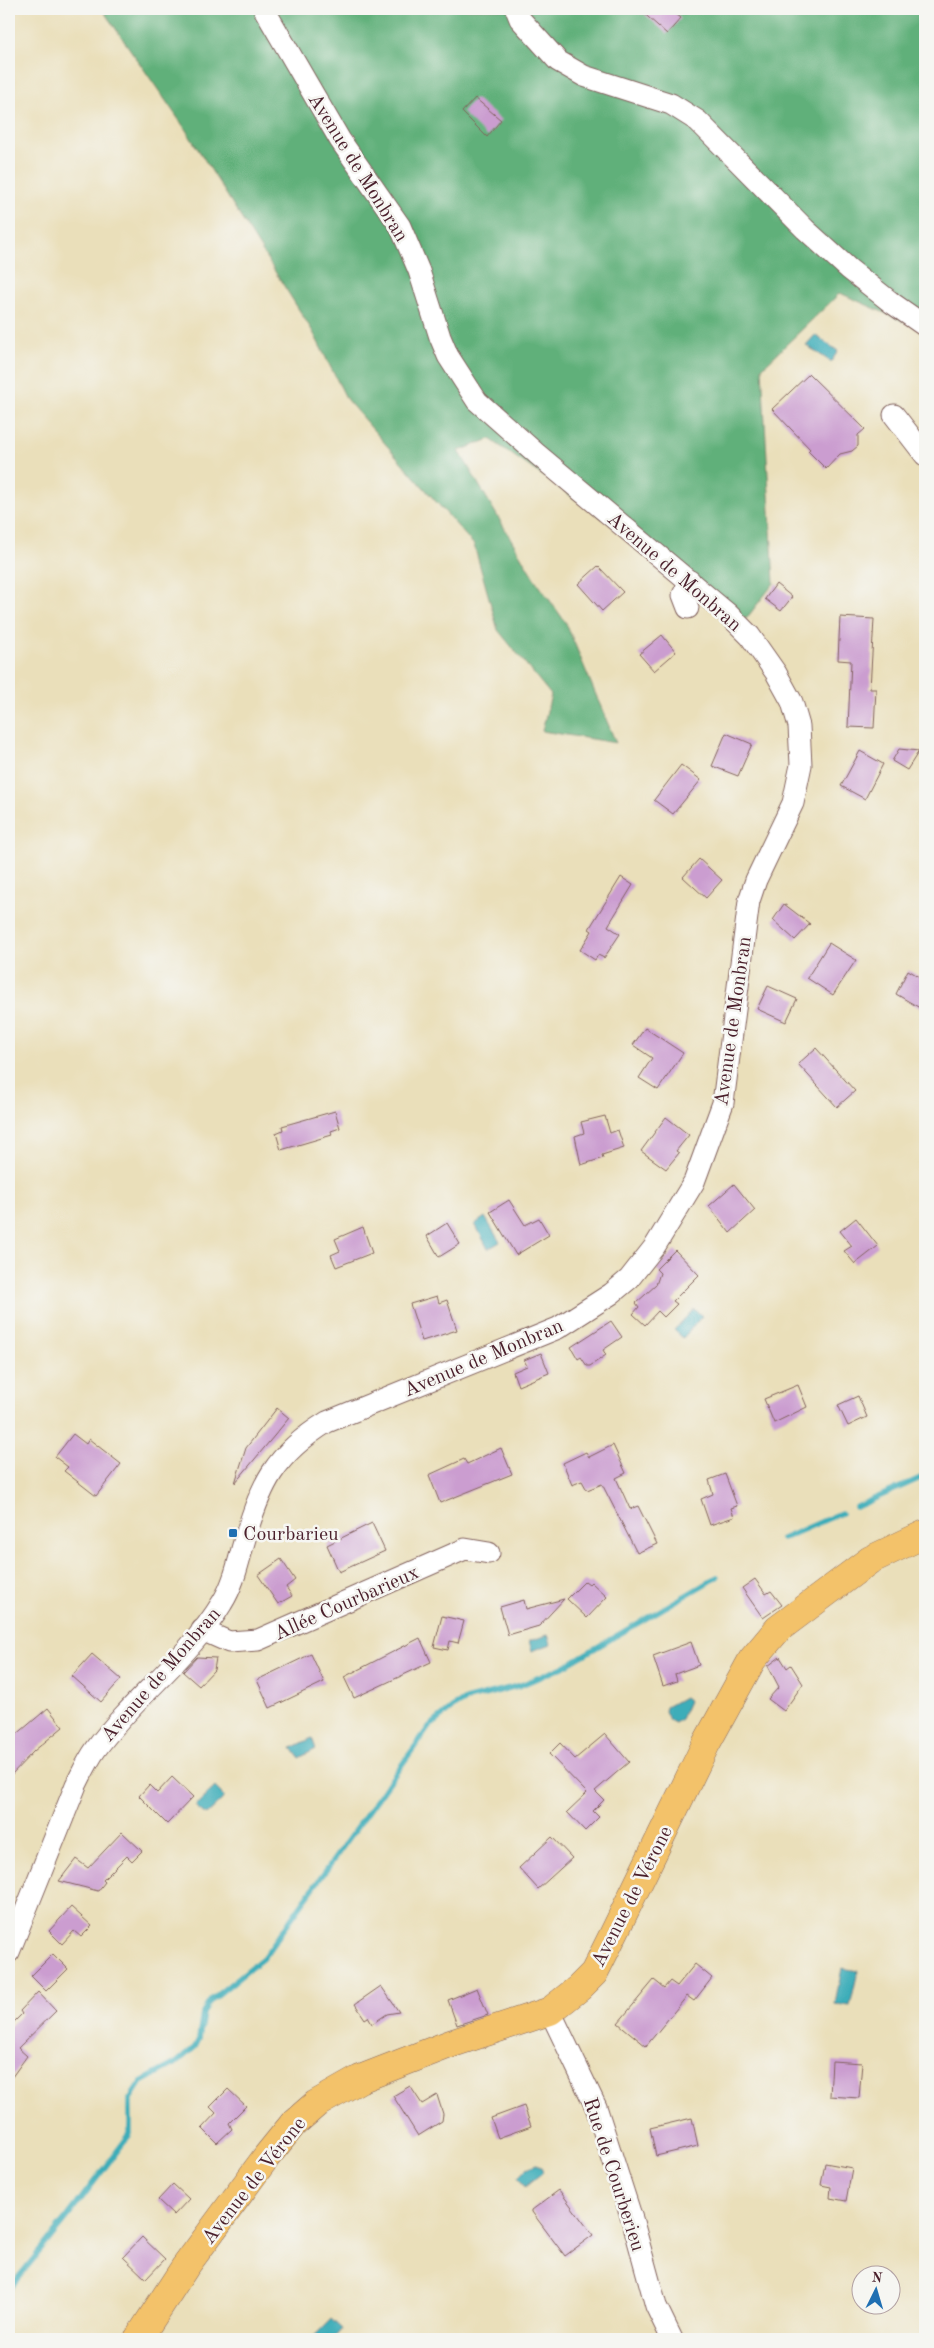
<svg xmlns="http://www.w3.org/2000/svg" width="934" height="2348" font-family="'Old Standard TT',serif">
  <style>
    .forest { fill: #61b07a; stroke: #566852 }
    .water { fill: #3dadb9; stroke: #446672 }
    .lines { fill: none; stroke-linecap: round; stroke-linejoin: round }
    .stream { stroke: #3dadb9; stroke-width: 5.5 }
    .building { fill: #cb9dd0 }
    .minor-casing { stroke: #82625d; stroke-width: 23 }
    .major-casing { stroke: #82625d; stroke-width: 29 }
    .minor { stroke: #fff; stroke-width: 21 }
    .major { stroke: #f3c26a; stroke-width: 28 }
    .poi-dot { fill: #1f6fb2; stroke: #f6f6f2; stroke-width: 2 }
    .labels { text-anchor: middle; stroke-width: 5; stroke-linejoin: round; paint-order: stroke }
    .street-label { font-size: 20px; fill: #4a1f2b; stroke: #f6f6f2 }
    .poi-label { font-size: 20px; fill: #4a1f2b; stroke: #f6f6f2; text-anchor: start }
  </style>
  <rect width="100%" height="100%" fill="#f6f6f2"/>
  <filter id="ink" filterUnits="userSpaceOnUse"><feTurbulence type="fractalNoise" baseFrequency=".02" numOctaves="2"/><feDisplacementMap in="SourceGraphic" scale="10" xChannelSelector="R" yChannelSelector="G"/><feConvolveMatrix kernelMatrix="1 2 1 2 8 2 1 2 1" color-interpolation-filters="sRGB"/></filter>
  <filter id="wash" filterUnits="userSpaceOnUse"><feTurbulence type="fractalNoise" baseFrequency=".0096" numOctaves="4" result="noise"/><feDisplacementMap in="SourceGraphic" scale="20" xChannelSelector="R" yChannelSelector="G"/><feGaussianBlur stdDeviation="1.12" result="paint"/><feColorMatrix in="noise" values="0 0 0 0 0 0 0 0 0 0 0 0 0 0 0 0 0 1.4 0 .05"/><feComposite in="paint" operator="in"/></filter>
  <g filter="url(#wash)">
    <rect width="100%" height="100%" fill="#eadfba"/>
    <!-- forest -->
    <path class="forest" d="M 102,9 L 925,9 L 925,331 L 840,293 L 762,368 L 774,583 L 746,619 L 490,439 L 459,451 L 534,578 L 566,623 L 616,743 L 542,731 L 551,695 L 498,630 L 474,545 L 347,400 L 313,332 L 184,127 Z"/>
    <!-- water -->
    <g class="water">
      <path d="M 815,335 L 838,351 L 831,362 L 806,345 Z"/>
      <path d="M 485,1217 L 500,1242 L 488,1249 L 475,1224 Z"/>
      <path d="M 694,1309 L 702,1316 L 683,1338 L 674,1330 Z"/>
      <path d="M 548,1635 L 551,1644 L 532,1651 L 529,1641 Z"/>
      <path d="M 684,1697 L 689,1701 L 681,1719 L 675,1723 L 669,1720 L 665,1711 L 666,1707 Z"/>
      <path d="M 312,1738 L 316,1749 L 299,1758 L 292,1748 Z"/>
      <path d="M 215,1787 L 225,1797 L 206,1815 L 195,1806 Z"/>
      <path d="M 842,1968 L 858,1971 L 850,2006 L 835,2004 Z"/>
      <path d="M 536,2164 L 541,2166 L 543,2172 L 525,2187 L 518,2177 L 527,2168 Z"/>
      <path d="M 331,2319 L 342,2329 L 333,2339 L 311,2339 Z"/>
    </g>
    <g class="lines">
      <!-- stream -->
      <g class="stream">
        <path d="M 856,1507 L 925,1476"/>
        <path d="M 782,1539 L 841,1513"/>
        <path d="M 9,2289 L 69,2215 L 130,2134 L 130,2099 L 141,2082 L 176,2063 L 195,2047 L 199,2039 L 203,2012 L 211,2000 L 263,1958 L 429,1727 L 452,1708 L 465,1700 L 521,1685 L 563,1667 L 717,1577"/>
      </g>
    </g>
    <g id="blocks">
      <!-- building -->
      <g class="building">
        <path d="M 639,9 L 670,9 L 681,18 L 667,34 Z"/>
        <path d="M 475,98 L 501,120 L 487,137 L 462,112 Z"/>
        <path d="M 809,374 L 865,429 L 858,435 L 858,446 L 852,451 L 840,454 L 826,469 L 808,451 L 810,449 L 772,409 Z"/>
        <path d="M 598,566 L 623,592 L 602,611 L 578,584 Z"/>
        <path d="M 776,584 L 792,597 L 781,611 L 765,599 Z"/>
        <path d="M 840,617 L 874,619 L 870,689 L 876,689 L 874,728 L 848,727 L 851,661 L 838,660 Z"/>
        <path d="M 662,635 L 676,652 L 654,671 L 639,654 Z"/>
        <path d="M 726,733 L 752,744 L 738,776 L 712,766 Z"/>
        <path d="M 899,749 L 919,751 L 907,770 L 892,761 Z"/>
        <path d="M 860,751 L 883,764 L 865,799 L 841,786 Z"/>
        <path d="M 681,765 L 701,780 L 673,814 L 654,800 Z"/>
        <path d="M 699,859 L 722,880 L 706,898 L 683,877 Z"/>
        <path d="M 621,877 L 633,885 L 608,926 L 620,934 L 604,958 L 598,955 L 595,960 L 580,950 L 592,931 L 589,929 Z"/>
        <path d="M 784,904 L 810,924 L 795,940 L 773,920 Z"/>
        <path d="M 829,943 L 856,960 L 833,995 L 807,978 Z"/>
        <path d="M 908,970 L 925,980 L 925,1011 L 896,994 Z"/>
        <path d="M 768,986 L 797,999 L 786,1022 L 757,1009 Z"/>
        <path d="M 645,1028 L 683,1053 L 658,1090 L 639,1078 L 652,1058 L 633,1045 Z"/>
        <path d="M 816,1048 L 855,1091 L 837,1107 L 798,1064 Z"/>
        <path d="M 335,1111 L 340,1128 L 331,1131 L 332,1135 L 281,1150 L 276,1133 L 283,1130 L 282,1126 Z"/>
        <path d="M 605,1116 L 610,1133 L 618,1130 L 624,1148 L 602,1155 L 603,1158 L 581,1165 L 575,1136 L 584,1133 L 581,1122 Z"/>
        <path d="M 666,1117 L 689,1135 L 676,1151 L 679,1153 L 666,1169 L 641,1151 Z"/>
        <path d="M 734,1184 L 755,1210 L 730,1233 L 709,1206 Z"/>
        <path d="M 509,1200 L 525,1225 L 539,1218 L 549,1235 L 516,1255 L 490,1212 Z"/>
        <path d="M 856,1218 L 878,1246 L 855,1264 L 844,1251 L 852,1246 L 840,1231 Z"/>
        <path d="M 447,1223 L 460,1244 L 439,1257 L 427,1236 Z"/>
        <path d="M 363,1227 L 372,1253 L 336,1267 L 331,1255 L 340,1251 L 335,1239 Z"/>
        <path d="M 675,1250 L 699,1275 L 673,1301 L 677,1304 L 664,1317 L 658,1311 L 645,1325 L 633,1314 L 639,1307 L 636,1303 L 656,1285 L 660,1273 L 656,1269 Z"/>
        <path d="M 437,1296 L 439,1303 L 447,1300 L 457,1330 L 422,1341 L 410,1304 Z"/>
        <path d="M 611,1321 L 622,1337 L 603,1350 L 606,1355 L 590,1366 L 587,1366 L 581,1357 L 578,1359 L 571,1347 Z"/>
        <path d="M 541,1353 L 549,1373 L 518,1386 L 513,1372 L 527,1366 L 524,1360 Z"/>
        <path d="M 798,1385 L 807,1407 L 774,1423 L 764,1399 Z"/>
        <path d="M 858,1396 L 867,1417 L 848,1426 L 838,1405 Z"/>
        <path d="M 277,1408 L 289,1418 L 235,1483 L 246,1448 Z"/>
        <path d="M 73,1434 L 86,1444 L 89,1439 L 121,1464 L 96,1496 L 64,1471 L 68,1467 L 55,1457 Z"/>
        <path d="M 613,1445 L 626,1473 L 616,1478 L 630,1509 L 638,1506 L 657,1544 L 637,1553 L 602,1484 L 587,1490 L 582,1481 L 572,1485 L 563,1463 L 586,1452 L 589,1457 Z"/>
        <path d="M 501,1448 L 512,1474 L 440,1503 L 429,1475 L 464,1459 L 467,1464 Z"/>
        <path d="M 725,1474 L 737,1506 L 731,1508 L 734,1517 L 710,1525 L 701,1499 L 713,1494 L 709,1480 Z"/>
        <path d="M 372,1523 L 385,1551 L 339,1572 L 327,1545 Z"/>
        <path d="M 281,1559 L 295,1580 L 286,1587 L 292,1596 L 278,1604 L 258,1575 Z"/>
        <path d="M 755,1579 L 766,1594 L 771,1591 L 782,1605 L 763,1618 L 742,1588 Z"/>
        <path d="M 585,1581 L 589,1584 L 591,1582 L 607,1597 L 587,1618 L 567,1599 Z"/>
        <path d="M 564,1599 L 539,1626 L 508,1635 L 500,1607 L 524,1600 L 526,1609 Z"/>
        <path d="M 442,1616 L 464,1621 L 458,1643 L 450,1641 L 448,1650 L 434,1647 Z"/>
        <path d="M 420,1638 L 431,1662 L 354,1698 L 344,1677 Z"/>
        <path d="M 691,1642 L 699,1665 L 675,1674 L 677,1681 L 663,1686 L 653,1656 Z"/>
        <path d="M 92,1654 L 121,1679 L 101,1702 L 72,1676 Z"/>
        <path d="M 311,1654 L 324,1682 L 270,1708 L 257,1680 Z"/>
        <path d="M 197,1657 L 216,1658 L 214,1670 L 199,1686 L 183,1672 Z"/>
        <path d="M 780,1657 L 787,1668 L 791,1665 L 803,1684 L 784,1711 L 768,1699 L 779,1687 L 768,1666 Z"/>
        <path d="M 48,1708 L 63,1727 L 34,1751 L 9,1777 L 9,1741 Z"/>
        <path d="M 605,1734 L 629,1762 L 595,1791 L 604,1800 L 593,1811 L 599,1817 L 585,1831 L 567,1812 L 587,1793 L 549,1754 L 560,1743 L 575,1759 Z"/>
        <path d="M 172,1777 L 193,1797 L 167,1824 L 139,1796 L 149,1785 L 157,1793 Z"/>
        <path d="M 122,1832 L 142,1851 L 132,1861 L 127,1856 L 103,1880 L 105,1882 L 98,1891 L 59,1881 L 76,1859 L 88,1868 Z"/>
        <path d="M 552,1837 L 572,1858 L 538,1889 L 519,1868 Z"/>
        <path d="M 71,1907 L 92,1926 L 81,1937 L 74,1931 L 62,1944 L 49,1931 Z"/>
        <path d="M 53,1954 L 68,1969 L 46,1991 L 31,1976 Z"/>
        <path d="M 695,1964 L 712,1978 L 694,2001 L 687,1996 L 646,2046 L 618,2023 L 654,1980 L 664,1988 L 670,1981 L 677,1986 Z"/>
        <path d="M 381,1986 L 399,2012 L 387,2014 L 372,2024 L 368,2017 L 365,2019 L 355,2004 Z"/>
        <path d="M 477,1988 L 488,2015 L 457,2025 L 448,2000 Z"/>
        <path d="M 38,1992 L 56,2011 L 18,2048 L 27,2056 L 9,2081 L 9,2027 L 22,2014 L 20,2011 Z"/>
        <path d="M 832,2061 L 862,2063 L 859,2098 L 830,2096 Z"/>
        <path d="M 410,2086 L 422,2104 L 437,2095 L 443,2114 L 442,2121 L 418,2136 L 393,2096 Z"/>
        <path d="M 228,2089 L 246,2106 L 229,2123 L 232,2129 L 217,2143 L 202,2128 L 216,2113 L 210,2107 Z"/>
        <path d="M 524,2106 L 531,2126 L 498,2138 L 491,2118 Z"/>
        <path d="M 692,2118 L 698,2146 L 656,2156 L 650,2128 Z"/>
        <path d="M 825,2163 L 852,2168 L 846,2201 L 830,2198 L 831,2187 L 821,2185 Z"/>
        <path d="M 173,2184 L 189,2199 L 174,2215 L 158,2200 Z"/>
        <path d="M 559,2190 L 593,2235 L 565,2256 L 532,2212 L 532,2210 Z"/>
        <path d="M 142,2237 L 165,2259 L 146,2279 L 123,2257 Z"/>
      </g>
    </g>
  </g>
  <g filter="url(#ink)">
    <use href="#blocks" fill-opacity="0" stroke="#82625d" stroke-width="1"/>
    <g class="lines">
      <!-- minor casing -->
      <g class="minor-casing">
        <g id="minor">
          <path d="M 516,9 L 520,19 L 558,61 L 584,76 L 671,104 L 698,121 L 805,229 L 849,269 L 892,303 L 925,326"/>
          <path d="M 894,415 L 925,455"/>
          <path d="M 688,608 L 683,595 L 690,581"/>
          <path d="M 202,1630 L 229,1642 L 258,1640 L 465,1549 L 489,1553"/>
          <path d="M 9,1952 L 76,1785 C 82,1773 88,1760 96,1749 C 134,1697 189,1658 222,1603 C 234,1584 238,1563 244,1542 C 260,1485 275,1454 327,1422 L 558,1328 L 611,1294 L 629,1279 L 655,1246 L 694,1182 L 723,1103 L 749,901 L 756,880 L 793,803 L 801,765 L 799,726 L 792,702 L 776,673 L 750,636 L 727,613 L 537,454 L 477,401 L 448,356 L 440,337 L 419,271 L 400,226 L 340,140 L 264,9"/>
          <path d="M 550,2011 L 596,2107 L 633,2222 L 656,2306 L 672,2339"/>
        </g>
      </g>
      <!-- major casing -->
      <g class="major-casing">
        <path id="major" d="M 138,2339 L 185,2267 L 267,2156 L 293,2124 L 316,2104 L 360,2079 L 450,2044 L 550,2011 L 579,1988 L 594,1973 L 613,1935 L 706,1744 L 752,1660 L 778,1629 L 870,1560 L 925,1534"/>
      </g>
      <!-- minor -->
      <use href="#minor" class="minor"/>
      <!-- major -->
      <use href="#major" class="major"/>
    </g>
  </g>
  <!-- markers -->
  <rect class="poi-dot" x="228" y="1528" width="10" height="10" rx="2.5"/>
  <g class="labels">
    <!-- street labels -->
    <g class="street-label">
      <text transform="translate(359 167) rotate(58)" y="7">Avenue de Monbran</text>
      <text transform="translate(675 571) rotate(41)" y="7">Avenue de Monbran</text>
      <text transform="translate(732 1021) rotate(-82)" y="7">Avenue de Monbran</text>
      <text transform="translate(483 1357) rotate(-23)" y="7">Avenue de Monbran</text>
      <text transform="translate(346 1602) rotate(-24)" y="7">Allée Courbarieux</text>
      <text transform="translate(160 1674) rotate(-49)" y="7">Avenue de Monbran</text>
      <text transform="translate(631 1896) rotate(-63)" y="7">Avenue de Vérone</text>
      <text transform="translate(615 2174) rotate(72)" y="7">Rue de Courberieu</text>
      <text transform="translate(253 2180) rotate(-52)" y="7">Avenue de Vérone</text>
    </g>
    <!-- poi labels -->
    <g class="poi-label">
      <text x="243" y="1540">Courbarieu</text>
    </g>
  </g>
  <!-- margin -->
  <rect width="934" height="2348" fill="none" stroke="#f6f6f2" stroke-width="30"/>
  <!-- north arrow -->
  <g transform="translate(876 2290) rotate(5)"><circle r="24" fill="#f6f6f2" stroke="#b1a0a2"/>
  <path d="M0-4L9 19L0 12L-9 19Z" fill="#1f6fb2"/>
  <text y="-8" font-size="14" font-weight="bold" text-anchor="middle" fill="#4a1f2b">N</text>
  </g>
</svg>
